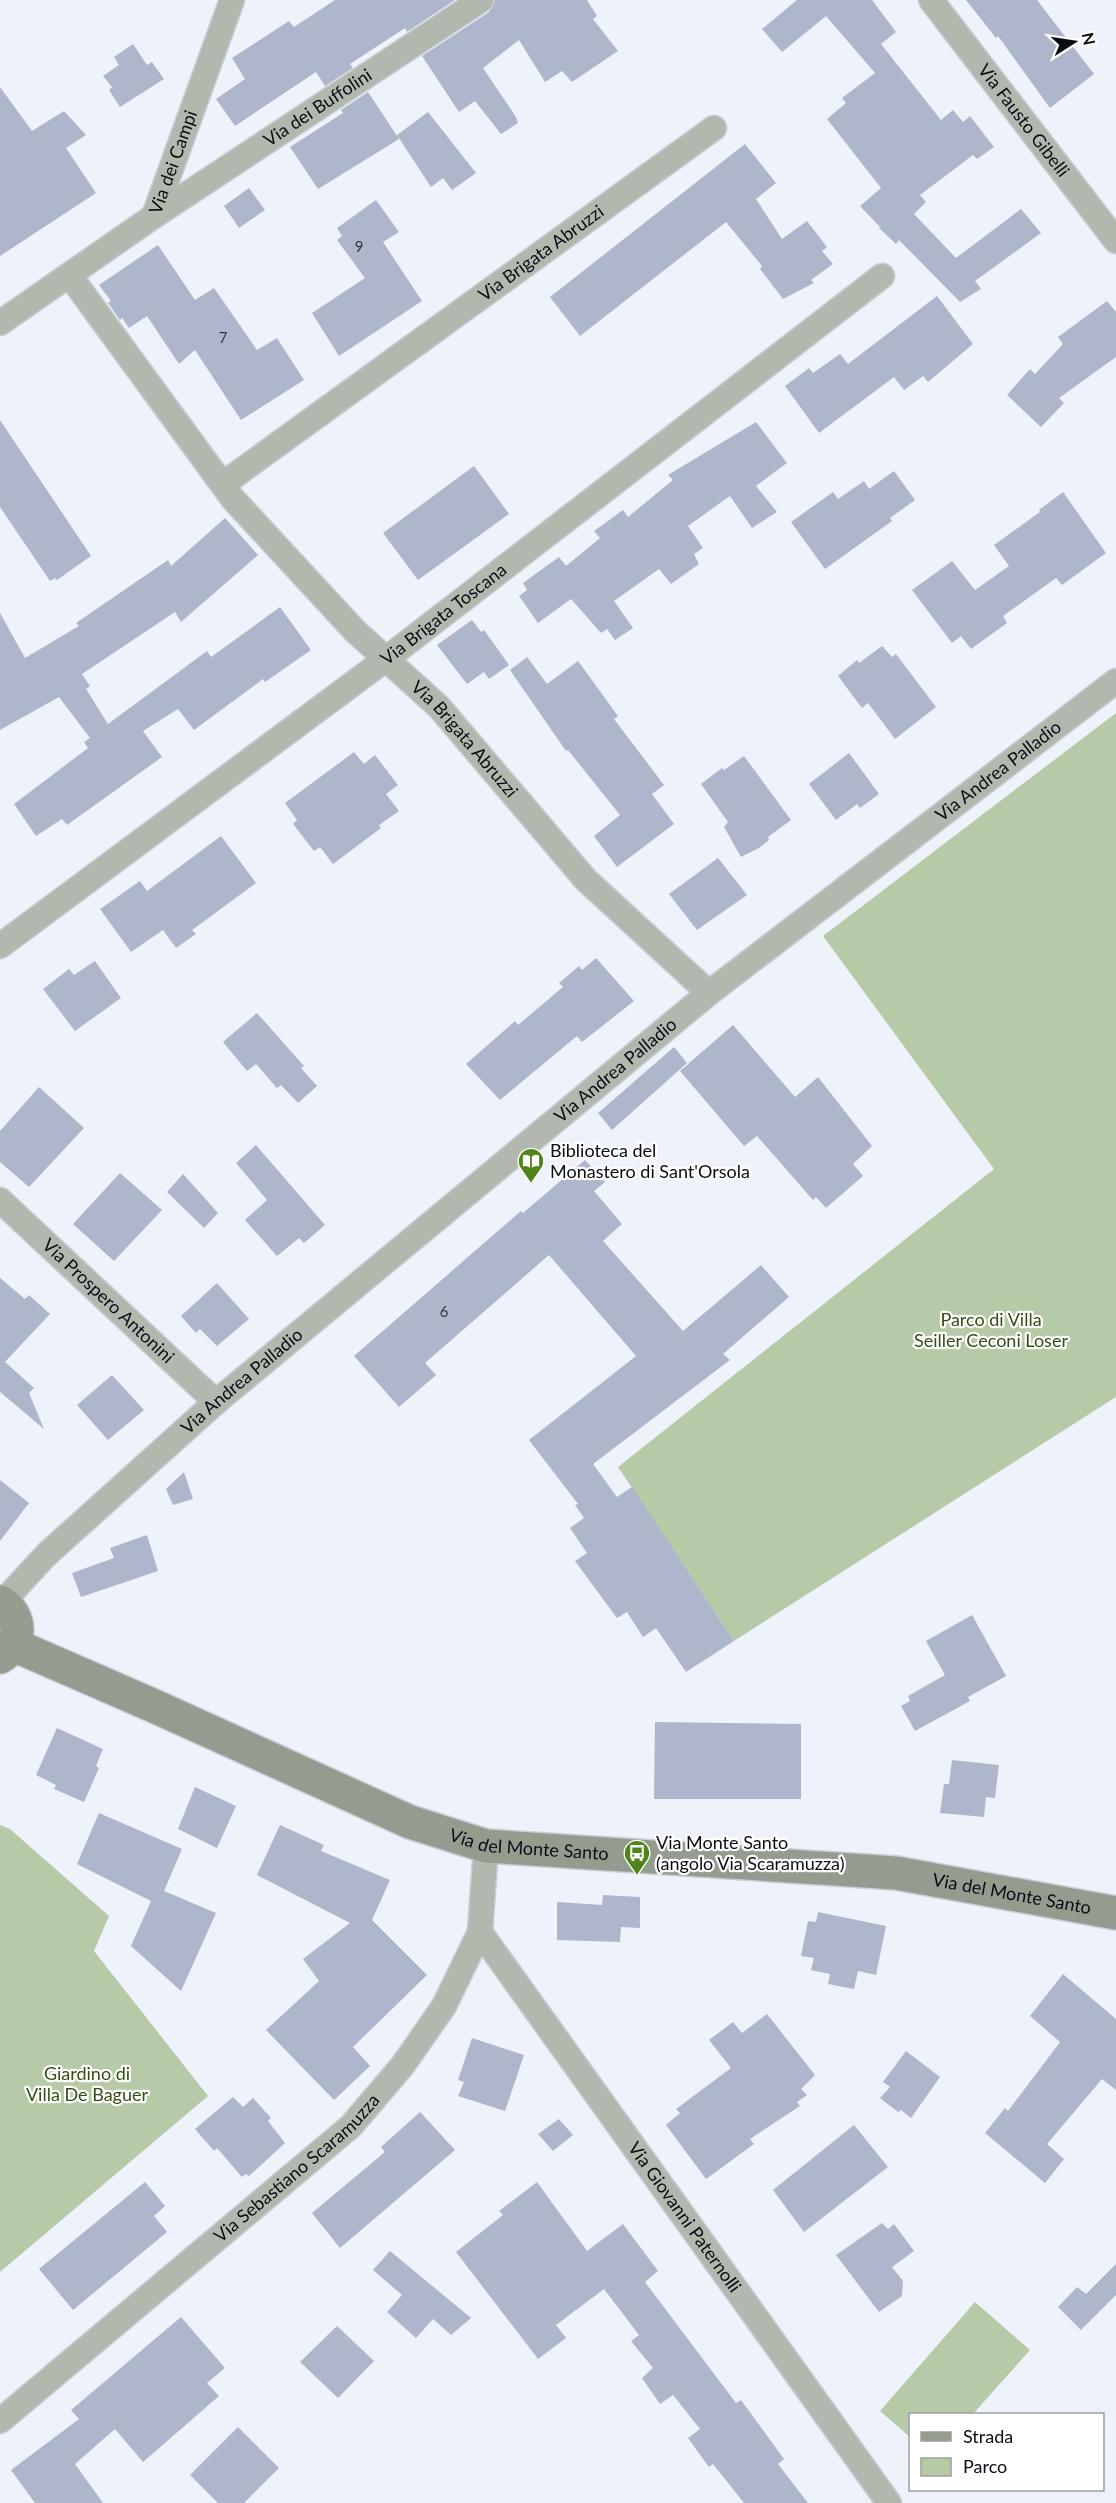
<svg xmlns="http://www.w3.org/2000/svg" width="1116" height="2503" font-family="Lato,sans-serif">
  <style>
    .green { fill: #b6caa8 }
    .building { fill: #aeb6cb }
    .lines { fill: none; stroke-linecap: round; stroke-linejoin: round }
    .street-casing { stroke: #cacdd6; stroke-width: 27 }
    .secondary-casing { stroke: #cacdd6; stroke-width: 36 }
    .street { stroke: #b3b8af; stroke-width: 24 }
    .secondary { stroke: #949c8f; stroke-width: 33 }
    .labels { text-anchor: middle; stroke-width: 4.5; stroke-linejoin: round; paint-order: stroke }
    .number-label { font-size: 15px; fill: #333641 }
    .street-label { font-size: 18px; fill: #0a0c13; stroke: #fff }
    .poi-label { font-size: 18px; fill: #0a0c13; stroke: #fff; text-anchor: start }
    .park-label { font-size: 18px; fill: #305010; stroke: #fff }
  </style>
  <rect width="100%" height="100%" fill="#eef2fb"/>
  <!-- green -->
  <g class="green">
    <path d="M 1116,713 L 1116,1397 L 734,1641 L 618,1467 L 994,1169 L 823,936 Z"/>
    <path d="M 0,1825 L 10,1829 L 109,1916 L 94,1951 L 208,2096 L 0,2272 Z"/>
    <path d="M 975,2302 L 1030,2350 L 973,2414 L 910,2414 L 910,2437 L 880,2411 Z"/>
  </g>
  <!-- building -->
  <g class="building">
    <path d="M 335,0 L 455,0 L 407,32 L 405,28 L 350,64 L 353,68 L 325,86 L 316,72 L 235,126 L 216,99 L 245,79 L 232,58 L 289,21 L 294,27 Z"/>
    <path d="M 495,0 L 587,0 L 597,16 L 593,19 L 618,51 L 572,82 L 562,71 L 545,82 L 519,40 L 483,68 L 516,117 L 518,123 L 501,134 L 475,101 L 459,112 L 422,56 L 489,12 Z"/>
    <path d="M 797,0 L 872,0 L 896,32 L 881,44 L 941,120 L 953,110 L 963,122 L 970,116 L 994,147 L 977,159 L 973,155 L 920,195 L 926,202 L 914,214 L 956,258 L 1021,209 L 1041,233 L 975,281 L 981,289 L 960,302 L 899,240 L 896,244 L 879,228 L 880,227 L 860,206 L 881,188 L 827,119 L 846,103 L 842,98 L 875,73 L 826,16 L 782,52 L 762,29 Z"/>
    <path d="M 966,0 L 1037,0 L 1094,74 L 1050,108 L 998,36 L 996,38 Z"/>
    <path d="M 133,44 L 147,65 L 152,62 L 164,79 L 120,107 L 109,90 L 112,87 L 103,76 L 119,65 L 114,57 Z"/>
    <path d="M 0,87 L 32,131 L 64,111 L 86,135 L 66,148 L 96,193 L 0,256 Z"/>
    <path d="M 368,92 L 399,139 L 318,189 L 290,147 L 343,113 L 341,110 Z"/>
    <path d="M 428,112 L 476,173 L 452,190 L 443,178 L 431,187 L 397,135 Z"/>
    <path d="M 745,144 L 776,183 L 756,199 L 782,239 L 807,221 L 827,247 L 822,251 L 833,264 L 811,280 L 814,283 L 783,299 L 760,269 L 762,266 L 726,222 L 580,336 L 550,297 Z"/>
    <path d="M 249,188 L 265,210 L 239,228 L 224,206 Z"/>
    <path d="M 376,200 L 399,232 L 383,242 L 422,301 L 339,356 L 312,313 L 365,278 L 337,240 L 342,236 L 337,228 Z"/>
    <path d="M 158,245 L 195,300 L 214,288 L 257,350 L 277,338 L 304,380 L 241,420 L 195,350 L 179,364 L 147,316 L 129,328 L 122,318 L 120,320 L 108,303 L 111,301 L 99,285 Z"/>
    <path d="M 937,296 L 973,344 L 928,382 L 923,376 L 904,390 L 894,377 L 819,433 L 785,386 L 809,368 L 813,373 L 840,354 L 848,364 Z"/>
    <path d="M 1107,301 L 1116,312 L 1116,357 L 1059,398 L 1064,403 L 1041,427 L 1007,395 L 1030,369 L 1035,374 L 1063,344 L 1058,337 Z"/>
    <path d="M 0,420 L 91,556 L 57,580 L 55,578 L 50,581 L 0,507 Z"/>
    <path d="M 756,422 L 787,463 L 756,486 L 777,512 L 752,528 L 730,496 L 688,526 L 703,548 L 694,554 L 699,564 L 671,584 L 659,569 L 614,601 L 633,628 L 615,640 L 607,629 L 601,633 L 571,599 L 538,623 L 519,596 L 527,590 L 523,583 L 559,557 L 566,566 L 600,538 L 594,531 L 623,510 L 628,517 L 673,480 L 668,475 Z"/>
    <path d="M 474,466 L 509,514 L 418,580 L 383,533 Z"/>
    <path d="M 894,471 L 915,500 L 890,518 L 892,521 L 825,569 L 791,522 L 833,492 L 838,499 L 864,481 L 869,489 Z"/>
    <path d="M 1063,492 L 1106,553 L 1062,585 L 1056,578 L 1003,616 L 1007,623 L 971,649 L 961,636 L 952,643 L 912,590 L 952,561 L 975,590 L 1009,566 L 994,545 L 1040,512 L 1039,510 Z"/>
    <path d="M 225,518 L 258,555 L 181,622 L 175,612 L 82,674 L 90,686 L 86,689 L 108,724 L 207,651 L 211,657 L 280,607 L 311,650 L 265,682 L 263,679 L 194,730 L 178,709 L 143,731 L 162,757 L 67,825 L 62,819 L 36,836 L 14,804 L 88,748 L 84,742 L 90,738 L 59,697 L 0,730 L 0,613 L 25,658 L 79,626 L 76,623 L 168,560 L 171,566 Z"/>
    <path d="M 472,620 L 481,632 L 484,630 L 509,665 L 489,679 L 484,672 L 467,684 L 437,645 Z"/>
    <path d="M 882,646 L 892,657 L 896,654 L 936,707 L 895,739 L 868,703 L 862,708 L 838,676 L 857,660 L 859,663 Z"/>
    <path d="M 527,657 L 547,684 L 578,661 L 618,716 L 614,719 L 664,785 L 652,794 L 674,824 L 617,867 L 594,836 L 620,815 L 568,750 L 566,751 L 510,670 Z"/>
    <path d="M 354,752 L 364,764 L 375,755 L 398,785 L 386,794 L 399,811 L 379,825 L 381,828 L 333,864 L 320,847 L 314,851 L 293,824 L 297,820 L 285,803 Z"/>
    <path d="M 849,753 L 879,794 L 860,808 L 857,804 L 836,820 L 809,784 Z"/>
    <path d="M 744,756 L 791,820 L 768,837 L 769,840 L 759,848 L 741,857 L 724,827 L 728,822 L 701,784 L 722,768 L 724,770 Z"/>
    <path d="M 221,836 L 256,883 L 192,930 L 196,934 L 176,948 L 163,930 L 131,952 L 100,909 L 140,881 L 147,891 Z"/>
    <path d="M 718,858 L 747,895 L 697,930 L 669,894 Z"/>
    <path d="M 596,958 L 634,1001 L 582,1042 L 577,1036 L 500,1100 L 466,1064 L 515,1021 L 518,1025 L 563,987 L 559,983 L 579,966 L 582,970 Z"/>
    <path d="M 95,961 L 121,998 L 75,1031 L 43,989 L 69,969 L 74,975 Z"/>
    <path d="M 257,1013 L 304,1066 L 301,1068 L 317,1086 L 298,1103 L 281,1085 L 277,1088 L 256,1064 L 247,1071 L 223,1042 Z"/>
    <path d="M 733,1025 L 795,1097 L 818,1077 L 872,1146 L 853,1164 L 863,1176 L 826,1208 L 816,1197 L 813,1200 L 757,1136 L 744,1146 L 680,1071 Z"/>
    <path d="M 674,1047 L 687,1063 L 612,1130 L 598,1113 Z"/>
    <path d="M 39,1087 L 84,1128 L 29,1187 L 0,1162 L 0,1131 Z"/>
    <path d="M 256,1145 L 325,1225 L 304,1243 L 299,1238 L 277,1256 L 245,1220 L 267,1200 L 236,1163 Z"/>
    <path d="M 585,1160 L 605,1182 L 594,1191 L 622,1224 L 603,1241 L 683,1331 L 761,1265 L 789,1297 L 723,1354 L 730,1360 L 593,1464 L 617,1497 L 632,1487 L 734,1641 L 686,1672 L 656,1628 L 643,1637 L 627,1612 L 617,1618 L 575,1561 L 587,1553 L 570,1528 L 584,1518 L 575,1505 L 578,1504 L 529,1440 L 636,1356 L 549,1255 L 425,1363 L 436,1375 L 399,1407 L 354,1356 L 521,1211 L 523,1213 Z"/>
    <path d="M 120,1173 L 162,1210 L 114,1261 L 73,1224 Z"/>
    <path d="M 183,1174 L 218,1213 L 204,1228 L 167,1192 Z"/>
    <path d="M 0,1278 L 25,1299 L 29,1295 L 50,1314 L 5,1362 L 34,1388 L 29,1393 L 44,1429 L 0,1392 Z"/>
    <path d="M 217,1283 L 249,1319 L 217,1346 L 200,1329 L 196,1333 L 181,1316 Z"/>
    <path d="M 112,1375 L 144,1410 L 108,1440 L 77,1405 Z"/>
    <path d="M 184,1472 L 193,1499 L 173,1505 L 166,1489 Z"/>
    <path d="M 0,1480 L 29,1503 L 0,1541 Z"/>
    <path d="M 147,1535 L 158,1571 L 81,1597 L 72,1573 L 114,1558 L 110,1548 Z"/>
    <path d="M 972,1615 L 1006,1676 L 968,1697 L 970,1701 L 915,1731 L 901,1706 L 910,1701 L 908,1696 L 945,1675 L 926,1641 Z"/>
    <path d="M 655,1722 L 801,1724 L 801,1799 L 654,1799 Z"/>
    <path d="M 57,1728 L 103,1749 L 96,1766 L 99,1768 L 84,1802 L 54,1789 L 56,1785 L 36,1775 Z"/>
    <path d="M 952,1760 L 999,1765 L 995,1798 L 986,1797 L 984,1817 L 940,1813 L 944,1784 L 949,1784 Z"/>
    <path d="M 195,1787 L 236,1806 L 217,1848 L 178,1829 Z"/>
    <path d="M 99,1813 L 182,1849 L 164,1891 L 216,1913 L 181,1991 L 131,1946 L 151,1901 L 77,1864 Z"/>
    <path d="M 280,1825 L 324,1845 L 321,1851 L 390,1880 L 372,1920 L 427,1975 L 353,2047 L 370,2066 L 334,2100 L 266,2030 L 319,1981 L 303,1959 L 350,1923 L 257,1875 Z"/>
    <path d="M 603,1895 L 640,1897 L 640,1928 L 621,1927 L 620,1942 L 557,1940 L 557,1902 L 602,1905 Z"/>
    <path d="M 818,1912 L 886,1926 L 876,1975 L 858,1971 L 854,1989 L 828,1984 L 830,1974 L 811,1970 L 814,1958 L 801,1956 L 808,1921 L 816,1922 Z"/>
    <path d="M 1063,1974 L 1116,2019 L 1116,2090 L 1102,2079 L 1047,2144 L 1064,2159 L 1045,2183 L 985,2133 L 1005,2108 L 1008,2111 L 1060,2042 L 1030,2016 Z"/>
    <path d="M 767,2014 L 815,2075 L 801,2089 L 807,2095 L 797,2102 L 800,2106 L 750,2139 L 754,2144 L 706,2179 L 666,2125 L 680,2113 L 676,2109 L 731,2068 L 709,2040 L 733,2022 L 742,2033 Z"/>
    <path d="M 472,2038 L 524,2055 L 505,2111 L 458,2096 L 464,2082 L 458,2080 Z"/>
    <path d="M 906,2051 L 940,2077 L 911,2118 L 901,2110 L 898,2112 L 880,2098 L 890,2087 L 883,2082 Z"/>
    <path d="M 233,2097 L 243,2107 L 253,2098 L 271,2118 L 268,2121 L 285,2143 L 249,2176 L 246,2174 L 242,2177 L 217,2148 L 214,2151 L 195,2129 Z"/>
    <path d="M 420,2112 L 455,2150 L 340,2248 L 312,2213 L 385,2152 L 381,2147 Z"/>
    <path d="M 559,2119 L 573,2135 L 553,2151 L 538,2134 Z"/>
    <path d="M 854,2125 L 888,2167 L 804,2232 L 773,2190 Z"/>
    <path d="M 145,2182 L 165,2206 L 154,2216 L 167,2232 L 73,2310 L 39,2269 Z"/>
    <path d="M 537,2182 L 587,2251 L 623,2224 L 658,2271 L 645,2282 L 736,2403 L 741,2400 L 784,2459 L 778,2464 L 808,2503 L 744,2503 L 713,2464 L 709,2467 L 688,2438 L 700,2429 L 673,2395 L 660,2404 L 642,2378 L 653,2368 L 631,2341 L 639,2335 L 604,2289 L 556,2325 L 566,2338 L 538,2359 L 456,2252 L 503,2215 L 499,2211 Z"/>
    <path d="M 882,2223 L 888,2229 L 894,2224 L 914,2251 L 892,2267 L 903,2281 L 902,2296 L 879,2312 L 836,2255 Z"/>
    <path d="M 390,2251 L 471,2318 L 451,2335 L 433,2319 L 416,2338 L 387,2312 L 402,2295 L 373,2270 Z"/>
    <path d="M 1116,2264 L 1116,2295 L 1081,2330 L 1058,2307 L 1077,2287 L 1086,2294 Z"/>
    <path d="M 181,2317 L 225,2368 L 207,2383 L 219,2396 L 143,2462 L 115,2429 L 75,2464 L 103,2503 L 35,2503 L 11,2470 L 79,2419 L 71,2410 Z"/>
    <path d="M 337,2326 L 374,2361 L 338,2398 L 300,2362 Z"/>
    <path d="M 238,2427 L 279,2468 L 244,2503 L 218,2503 L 190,2475 Z"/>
  </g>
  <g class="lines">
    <!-- street casing -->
    <g class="street-casing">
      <g id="street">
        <path id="s1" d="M 931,0 L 1116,241"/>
        <path id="s2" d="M 154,216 L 232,0"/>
        <path id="s3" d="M 70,276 L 233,499 L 355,631 L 439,707 L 586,880 L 709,993"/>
        <path id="s4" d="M 0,323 L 154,216 L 481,0"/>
        <path id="s5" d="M 223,484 L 714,128"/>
        <path id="s6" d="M 0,946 L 386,659 L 882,276"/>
        <path id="s7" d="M 0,1200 L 216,1402"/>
        <path id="s8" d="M 2,1603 L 46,1555 L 216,1402 L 709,993 L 1116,681"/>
        <path id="s9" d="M 480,1932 L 889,2503"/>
        <path id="s10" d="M 0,2421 L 351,2126 L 403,2065 L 444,2006 L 480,1932 L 486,1846"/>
      </g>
    </g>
    <!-- secondary casing -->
    <g class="secondary-casing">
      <g id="secondary">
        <path d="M 0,1602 C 22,1614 23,1645 0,1657"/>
        <path id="s11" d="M 14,1645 L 154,1706 L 410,1822 L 486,1846 L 896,1873 L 1116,1913"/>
      </g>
    </g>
    <!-- street -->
    <use href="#street" class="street"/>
    <!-- secondary -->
    <use href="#secondary" class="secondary"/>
  </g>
  <!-- icons -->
  <defs>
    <g id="library-pin" transform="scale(1.35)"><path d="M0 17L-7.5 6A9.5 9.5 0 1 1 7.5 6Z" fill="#51851b" stroke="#fff"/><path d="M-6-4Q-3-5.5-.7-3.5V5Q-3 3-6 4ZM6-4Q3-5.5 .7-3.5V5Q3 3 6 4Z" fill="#fff"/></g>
    <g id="bus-pin" transform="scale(1.35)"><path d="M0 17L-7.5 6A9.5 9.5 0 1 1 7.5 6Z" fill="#51851b" stroke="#fff"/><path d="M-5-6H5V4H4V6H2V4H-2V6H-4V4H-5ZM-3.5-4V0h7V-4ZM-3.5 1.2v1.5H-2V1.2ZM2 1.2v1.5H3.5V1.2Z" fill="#fff"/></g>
  </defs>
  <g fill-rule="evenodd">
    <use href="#library-pin" x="531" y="1161"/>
    <use href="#bus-pin" x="637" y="1853"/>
  </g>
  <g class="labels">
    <!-- number labels -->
    <g class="number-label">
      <text x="359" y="252">9</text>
      <text x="223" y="343">7</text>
      <text x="444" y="1317">6</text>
    </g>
    <!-- street labels -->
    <g class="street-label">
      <text dy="6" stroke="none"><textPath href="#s4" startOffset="384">Via dei Buffolini</textPath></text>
      <text dy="6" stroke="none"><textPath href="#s1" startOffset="152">Via Fausto Gibelli</textPath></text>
      <text dy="6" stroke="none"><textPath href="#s2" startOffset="57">Via dei Campi</textPath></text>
      <text dy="6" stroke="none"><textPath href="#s5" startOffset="393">Via Brigata Abruzzi</textPath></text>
      <text dy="6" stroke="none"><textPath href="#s6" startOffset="554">Via Brigata Toscana</textPath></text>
      <text dy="6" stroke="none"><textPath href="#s3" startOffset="610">Via Brigata Abruzzi</textPath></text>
      <text dy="6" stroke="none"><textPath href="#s8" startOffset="1299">Via Andrea Palladio</textPath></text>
      <text dy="6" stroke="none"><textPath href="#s8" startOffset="813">Via Andrea Palladio</textPath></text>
      <text dy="6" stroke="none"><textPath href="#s7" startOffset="148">Via Prospero Antonini</textPath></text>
      <text dy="6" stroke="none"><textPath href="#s8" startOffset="327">Via Andrea Palladio</textPath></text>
      <text dy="6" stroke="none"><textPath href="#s11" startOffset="556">Via del Monte Santo</textPath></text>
      <text dy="6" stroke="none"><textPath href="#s11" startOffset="1042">Via del Monte Santo</textPath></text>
      <text dy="6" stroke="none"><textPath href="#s10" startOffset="390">Via Sebastiano Scaramuzza</textPath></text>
      <text dy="6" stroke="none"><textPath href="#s9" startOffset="351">Via Giovanni Paternolli</textPath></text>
    </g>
    <!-- poi labels -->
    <g class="poi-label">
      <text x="550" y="1157">Biblioteca del<tspan x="550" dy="21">Monastero di Sant'Orsola</tspan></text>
      <text x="656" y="1849">Via Monte Santo<tspan x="656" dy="21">(angolo Via Scaramuzza)</tspan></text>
    </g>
    <!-- park labels -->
    <g class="park-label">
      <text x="991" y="1326">Parco di Villa<tspan x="991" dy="21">Seiller Ceconi Loser</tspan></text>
      <text x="87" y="2080">Giardino di<tspan x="87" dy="21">Villa De Baguer</tspan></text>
    </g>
  </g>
  <!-- legend -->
  <rect x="909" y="2413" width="195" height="78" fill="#ffffff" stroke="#9d9ea1" stroke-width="1.5"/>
  <rect x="921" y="2432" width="30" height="9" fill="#949c8f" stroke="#9d9ea1" stroke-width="1.5"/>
  <text x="963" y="2443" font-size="18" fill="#0a0c13">Strada</text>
  <rect x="921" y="2458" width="30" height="18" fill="#b6caa8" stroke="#9d9ea1" stroke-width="1.5"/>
  <text x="963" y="2473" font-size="18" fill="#0a0c13">Parco</text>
  <!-- north arrow -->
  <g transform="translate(1074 42) rotate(78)" stroke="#ffffff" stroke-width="4.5" paint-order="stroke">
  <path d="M0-4.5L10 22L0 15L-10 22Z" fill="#0a0c13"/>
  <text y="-9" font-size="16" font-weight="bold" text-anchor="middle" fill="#0a0c13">N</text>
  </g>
</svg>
